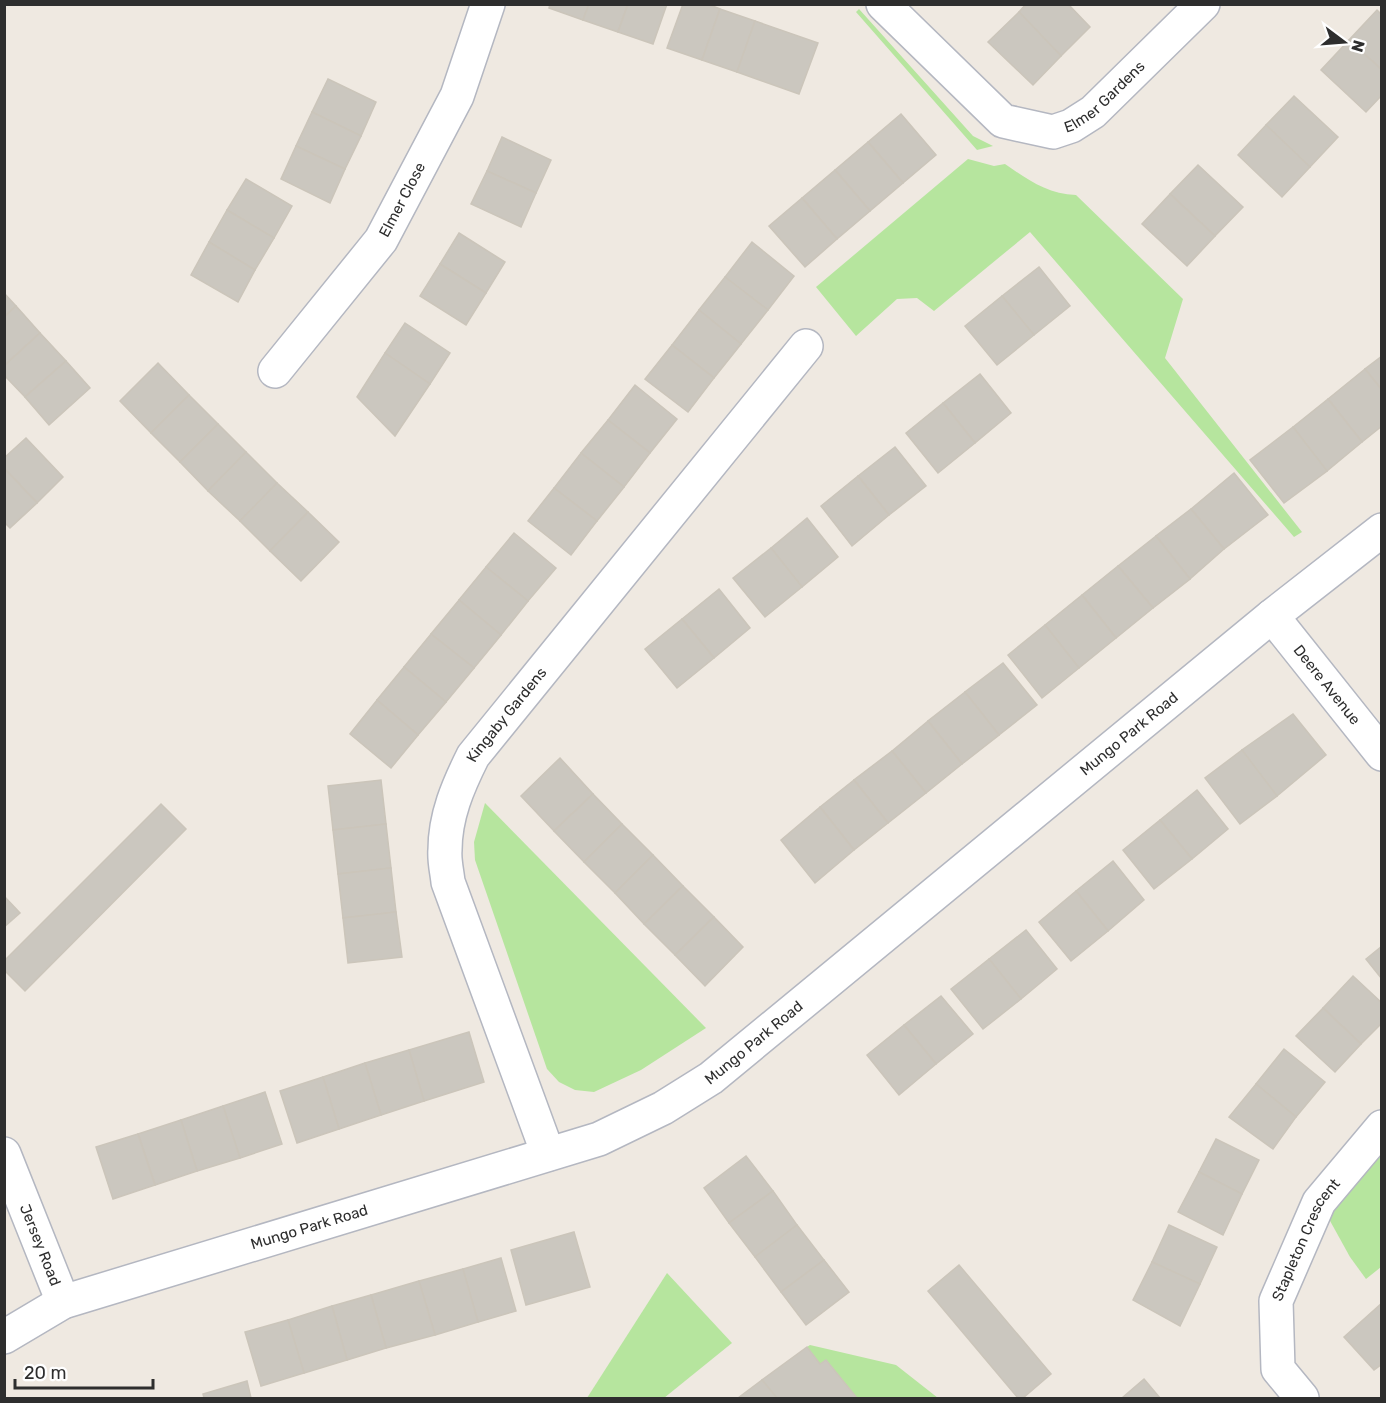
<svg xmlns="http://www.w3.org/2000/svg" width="1386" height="1403" font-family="Rubik,sans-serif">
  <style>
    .green { fill: #b6e59e }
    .building { fill: #cbc7bf; stroke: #cbc5ba; stroke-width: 1.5 }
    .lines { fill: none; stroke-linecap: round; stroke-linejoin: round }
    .minor-casing { stroke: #b4b7c1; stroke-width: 36 }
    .tertiary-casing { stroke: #b4b7c1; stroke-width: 36 }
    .minor { stroke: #fff; stroke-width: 33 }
    .tertiary { stroke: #fff; stroke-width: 33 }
    .labels { text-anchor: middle; stroke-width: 6; stroke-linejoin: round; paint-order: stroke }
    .street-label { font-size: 15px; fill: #2e2e2e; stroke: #fff }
  </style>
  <rect width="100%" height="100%" fill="#efe9e1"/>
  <!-- green -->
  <g class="green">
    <path d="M 859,9 L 973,136 L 993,146 L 977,150 L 856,12 Z"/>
    <path d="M 968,159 L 994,166 L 1005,164 C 1028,180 1047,194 1076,195 L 1183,299 L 1165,358 L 1302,532 L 1294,537 L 1030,232 L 934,311 L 917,298 L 897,299 L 856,336 L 816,287 Z"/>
    <path d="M 485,803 L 706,1028 L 641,1070 L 594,1092 L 575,1090 L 559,1082 L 547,1069 L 475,860 L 474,842 Z"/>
    <path d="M 1381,1146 L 1381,1267 L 1366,1279 L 1350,1257 L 1329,1219 L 1353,1181 Z"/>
    <path d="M 667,1273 L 732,1343 L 664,1398 L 587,1398 Z"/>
    <path d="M 810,1345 L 896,1365 L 938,1398 L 857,1398 L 826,1360 L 820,1364 L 807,1347 Z"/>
  </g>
  <!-- building -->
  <g class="building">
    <path d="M 550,4 L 589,4 L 583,20 L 549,8 Z"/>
    <path d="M 589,4 L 628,4 L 618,32 L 583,20 Z"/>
    <path d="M 628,4 L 667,4 L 653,44 L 618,32 Z"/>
    <path d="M 683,4 L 708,4 L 720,9 L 702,60 L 667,48 Z"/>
    <path d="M 1026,4 L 1068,4 L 1090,27 L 1061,56 L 1019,12 Z"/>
    <path d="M 720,9 L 755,21 L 737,72 L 702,60 Z"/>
    <path d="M 1377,10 L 1382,15 L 1382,70 L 1349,40 Z"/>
    <path d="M 1019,12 L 1061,56 L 1033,85 L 988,42 Z"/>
    <path d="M 755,21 L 818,43 L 799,94 L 737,72 Z"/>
    <path d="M 1349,40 L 1382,70 L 1382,95 L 1366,112 L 1321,70 Z"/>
    <path d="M 328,79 L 376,102 L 361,136 L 312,112 Z"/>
    <path d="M 1294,96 L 1338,137 L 1310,167 L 1266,125 Z"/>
    <path d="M 312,112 L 361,136 L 345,169 L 296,146 Z"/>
    <path d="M 901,114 L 936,155 L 903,183 L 868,142 Z"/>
    <path d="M 1266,125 L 1310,167 L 1282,197 L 1238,155 Z"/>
    <path d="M 502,137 L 551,160 L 536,193 L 487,171 Z"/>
    <path d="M 868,142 L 903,183 L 870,211 L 835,170 Z"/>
    <path d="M 296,146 L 345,169 L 330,203 L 281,179 Z"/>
    <path d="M 1198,165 L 1243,207 L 1215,236 L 1170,194 Z"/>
    <path d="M 835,170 L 870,211 L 837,239 L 802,198 Z"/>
    <path d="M 487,171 L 536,193 L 521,227 L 471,204 Z"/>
    <path d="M 246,179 L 292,206 L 274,238 L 227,210 Z"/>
    <path d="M 1170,194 L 1215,236 L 1187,266 L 1142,224 Z"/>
    <path d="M 802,198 L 837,239 L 805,267 L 769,226 Z"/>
    <path d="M 227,210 L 274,238 L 255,270 L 209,242 Z"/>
    <path d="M 459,233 L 505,262 L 486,293 L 440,264 Z"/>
    <path d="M 209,242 L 255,270 L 238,302 L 191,275 Z"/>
    <path d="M 752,242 L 794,276 L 768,310 L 725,277 Z"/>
    <path d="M 440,264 L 486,293 L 466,325 L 420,296 Z"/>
    <path d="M 1039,267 L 1070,306 L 1034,335 L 1002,296 Z"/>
    <path d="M 725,277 L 768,310 L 741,344 L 699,310 Z"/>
    <path d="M 4,293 L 16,306 L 4,317 Z"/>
    <path d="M 1002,296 L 1034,335 L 997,365 L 965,326 Z"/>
    <path d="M 16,306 L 40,333 L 4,366 L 4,317 Z"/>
    <path d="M 699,310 L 741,344 L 714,378 L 672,345 Z"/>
    <path d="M 405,323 L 450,353 L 430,384 L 385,353 Z"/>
    <path d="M 40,333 L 66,361 L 25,397 L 4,375 L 4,366 Z"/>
    <path d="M 672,345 L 714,378 L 688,412 L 645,379 Z"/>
    <path d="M 385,353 L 430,384 L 395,436 L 357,397 Z"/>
    <path d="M 1382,356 L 1382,390 L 1365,369 Z"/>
    <path d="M 66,361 L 90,388 L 49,425 L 25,397 Z"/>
    <path d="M 158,363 L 189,395 L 151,433 L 120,401 Z"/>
    <path d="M 1365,369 L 1382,390 L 1382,426 L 1362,442 L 1328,399 Z"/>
    <path d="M 980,374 L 1011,413 L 975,443 L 943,403 Z"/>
    <path d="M 635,385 L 677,419 L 650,453 L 608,420 Z"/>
    <path d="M 189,395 L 218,424 L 180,462 L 151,433 Z"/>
    <path d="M 1328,399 L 1362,442 L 1327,471 L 1293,427 Z"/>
    <path d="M 943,403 L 975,443 L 938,473 L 906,433 Z"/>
    <path d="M 608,420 L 650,453 L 624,487 L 581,453 Z"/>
    <path d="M 218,424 L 246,452 L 208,491 L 180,462 Z"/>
    <path d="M 1293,427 L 1327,471 L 1284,503 L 1250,460 Z"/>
    <path d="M 26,438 L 63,477 L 37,503 L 4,468 L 4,458 Z"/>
    <path d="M 895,447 L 926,486 L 889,515 L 858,476 Z"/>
    <path d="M 246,452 L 277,483 L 240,521 L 208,491 Z"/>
    <path d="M 581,453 L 624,487 L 597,521 L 554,488 Z"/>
    <path d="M 4,468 L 37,503 L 10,528 L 4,522 Z"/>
    <path d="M 1234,473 L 1268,515 L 1224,549 L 1191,509 Z"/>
    <path d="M 858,476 L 889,515 L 852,546 L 821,506 Z"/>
    <path d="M 277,483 L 308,512 L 270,551 L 240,521 Z"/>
    <path d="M 554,488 L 597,521 L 571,555 L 528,521 Z"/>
    <path d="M 1191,509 L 1224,549 L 1190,579 L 1156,536 Z"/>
    <path d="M 308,512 L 339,542 L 301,581 L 270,551 Z"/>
    <path d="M 807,518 L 838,557 L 802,587 L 771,548 Z"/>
    <path d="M 514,533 L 556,568 L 528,601 L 486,567 Z"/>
    <path d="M 1156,536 L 1190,579 L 1153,608 L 1118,566 Z"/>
    <path d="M 771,548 L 802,587 L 765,617 L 733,578 Z"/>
    <path d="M 1118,566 L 1153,608 L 1116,638 L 1082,595 Z"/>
    <path d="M 486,567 L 528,601 L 501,635 L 459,600 Z"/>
    <path d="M 719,589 L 750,628 L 714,658 L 682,619 Z"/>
    <path d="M 1082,595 L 1116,638 L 1079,668 L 1045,625 Z"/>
    <path d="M 459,600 L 501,635 L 474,668 L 431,634 Z"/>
    <path d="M 682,619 L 714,658 L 677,688 L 645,649 Z"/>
    <path d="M 1045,625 L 1079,668 L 1042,698 L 1008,655 Z"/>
    <path d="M 431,634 L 474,668 L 446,702 L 404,667 Z"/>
    <path d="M 1003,663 L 1037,705 L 999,735 L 965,692 Z"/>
    <path d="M 404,667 L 446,702 L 418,735 L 377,700 Z"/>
    <path d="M 965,692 L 999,735 L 962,764 L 928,721 Z"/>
    <path d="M 377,700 L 418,735 L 391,768 L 350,734 Z"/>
    <path d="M 1293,714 L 1326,755 L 1277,796 L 1242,750 Z"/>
    <path d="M 928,721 L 962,764 L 926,793 L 892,751 Z"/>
    <path d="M 1242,750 L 1277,796 L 1240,824 L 1205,778 Z"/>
    <path d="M 892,751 L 926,793 L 888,823 L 854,780 Z"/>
    <path d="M 560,758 L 593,794 L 554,831 L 521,796 Z"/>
    <path d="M 381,780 L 386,824 L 333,830 L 328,786 Z"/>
    <path d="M 854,780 L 888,823 L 854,850 L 820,807 Z"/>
    <path d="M 1197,790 L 1228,829 L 1192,859 L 1160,820 Z"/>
    <path d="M 593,794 L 622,824 L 584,862 L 554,831 Z"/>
    <path d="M 161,804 L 186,829 L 25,991 L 4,970 L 4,961 Z"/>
    <path d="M 820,807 L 854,850 L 815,883 L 781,840 Z"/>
    <path d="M 1160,820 L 1192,859 L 1154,889 L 1123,850 Z"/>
    <path d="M 386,824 L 391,868 L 338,874 L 333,830 Z"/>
    <path d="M 622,824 L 653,855 L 615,893 L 584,862 Z"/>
    <path d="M 653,855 L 683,886 L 644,924 L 615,893 Z"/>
    <path d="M 1113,861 L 1144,900 L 1108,931 L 1076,891 Z"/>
    <path d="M 391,868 L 396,912 L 343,918 L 338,874 Z"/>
    <path d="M 683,886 L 714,917 L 675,955 L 644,924 Z"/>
    <path d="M 1076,891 L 1108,931 L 1071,961 L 1039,922 Z"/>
    <path d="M 4,896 L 20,913 L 4,927 Z"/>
    <path d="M 396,912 L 402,957 L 348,963 L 343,918 Z"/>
    <path d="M 714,917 L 743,947 L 705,986 L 675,955 Z"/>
    <path d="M 1026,930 L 1057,969 L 1021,999 L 989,959 Z"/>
    <path d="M 1382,946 L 1382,979 L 1366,959 Z"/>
    <path d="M 989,959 L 1021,999 L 983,1029 L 951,989 Z"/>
    <path d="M 1353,976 L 1382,1003 L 1382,1023 L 1361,1044 L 1323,1008 Z"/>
    <path d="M 941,996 L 973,1034 L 936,1064 L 904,1025 Z"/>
    <path d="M 1323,1008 L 1361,1044 L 1335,1072 L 1296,1036 Z"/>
    <path d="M 904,1025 L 936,1064 L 899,1095 L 867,1055 Z"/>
    <path d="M 469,1032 L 484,1082 L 424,1101 L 409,1050 Z"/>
    <path d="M 1284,1049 L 1325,1082 L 1296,1117 L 1256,1084 Z"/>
    <path d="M 409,1050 L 424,1101 L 381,1115 L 365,1063 Z"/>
    <path d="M 365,1063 L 381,1115 L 339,1129 L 323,1077 Z"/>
    <path d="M 323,1077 L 339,1129 L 297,1143 L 280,1091 Z"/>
    <path d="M 1256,1084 L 1296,1117 L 1273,1149 L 1229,1117 Z"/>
    <path d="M 265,1092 L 282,1144 L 240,1158 L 223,1106 Z"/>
    <path d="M 223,1106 L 240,1158 L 197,1171 L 181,1120 Z"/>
    <path d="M 181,1120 L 197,1171 L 155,1185 L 138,1134 Z"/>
    <path d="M 138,1134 L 155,1185 L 113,1199 L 96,1147 Z"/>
    <path d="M 1216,1139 L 1259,1160 L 1242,1194 L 1199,1172 Z"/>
    <path d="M 746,1156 L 773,1191 L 729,1223 L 704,1188 Z"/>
    <path d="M 1199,1172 L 1242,1194 L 1223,1235 L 1178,1212 Z"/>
    <path d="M 773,1191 L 797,1225 L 755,1257 L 729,1223 Z"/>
    <path d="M 797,1225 L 824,1260 L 781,1292 L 755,1257 Z"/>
    <path d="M 1169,1225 L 1217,1247 L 1200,1284 L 1152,1262 Z"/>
    <path d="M 574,1232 L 590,1287 L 526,1305 L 511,1250 Z"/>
    <path d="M 501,1258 L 516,1311 L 478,1322 L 463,1269 Z"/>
    <path d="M 824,1260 L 849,1292 L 806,1325 L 781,1292 Z"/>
    <path d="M 1152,1262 L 1200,1284 L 1180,1326 L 1133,1300 Z"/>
    <path d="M 959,1265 L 1051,1374 L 1023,1398 L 1018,1398 L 928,1291 Z"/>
    <path d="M 463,1269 L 478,1322 L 435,1335 L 419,1281 Z"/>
    <path d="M 419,1281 L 435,1335 L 386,1348 L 371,1295 Z"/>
    <path d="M 371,1295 L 386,1348 L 347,1360 L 332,1306 Z"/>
    <path d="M 1382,1303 L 1382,1364 L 1374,1370 L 1344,1337 Z"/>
    <path d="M 332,1306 L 347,1360 L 304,1373 L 288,1320 Z"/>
    <path d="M 288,1320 L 304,1373 L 261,1386 L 245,1332 Z"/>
    <path d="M 807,1347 L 820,1364 L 826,1360 L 857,1398 L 777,1398 L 762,1380 Z"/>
    <path d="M 1144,1379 L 1160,1398 L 1122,1398 Z"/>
    <path d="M 762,1380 L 777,1398 L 738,1398 Z"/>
    <path d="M 247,1381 L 251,1398 L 204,1398 L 203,1394 Z"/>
  </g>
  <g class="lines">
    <!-- minor casing -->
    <g class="minor-casing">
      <g id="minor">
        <path id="s1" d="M 883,4 L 1003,121 L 1053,132 L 1071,126 L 1093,112 L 1203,4"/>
        <path id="s2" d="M 275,371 L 381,240 L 457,96 L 488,4"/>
        <path id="s3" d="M 1272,616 L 1382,754"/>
        <path id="s4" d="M 4,1154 L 63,1302"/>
        <path id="s5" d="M 548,1154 L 448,882 C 447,872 444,860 445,850 C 445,816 458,786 473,756 L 806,346"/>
        <path id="s6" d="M 1302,1398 L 1278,1369 L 1276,1301 L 1319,1202 L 1382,1127"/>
      </g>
    </g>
    <!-- tertiary casing -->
    <g class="tertiary-casing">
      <g id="tertiary">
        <path id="s7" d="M 4,1337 L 63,1302 L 599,1139 L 663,1108 L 711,1078 L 1272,616 L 1382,530"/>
      </g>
    </g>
    <!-- minor -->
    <use href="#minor" class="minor"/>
    <!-- tertiary -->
    <use href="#tertiary" class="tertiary"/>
  </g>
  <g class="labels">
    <!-- street labels -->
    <g class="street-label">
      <text dy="5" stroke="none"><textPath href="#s1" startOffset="282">Elmer Gardens</textPath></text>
      <text dy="5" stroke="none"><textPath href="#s2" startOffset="214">Elmer Close</textPath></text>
      <text dy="5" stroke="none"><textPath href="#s3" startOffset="88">Deere Avenue</textPath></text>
      <text dy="5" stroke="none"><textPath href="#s5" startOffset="474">Kingaby Gardens</textPath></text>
      <text dy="5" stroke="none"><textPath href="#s7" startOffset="1298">Mungo Park Road</textPath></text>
      <text dy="5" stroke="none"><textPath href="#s7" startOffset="812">Mungo Park Road</textPath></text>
      <text dy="5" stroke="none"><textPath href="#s7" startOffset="326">Mungo Park Road</textPath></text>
      <text dy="5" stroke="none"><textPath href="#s6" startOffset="174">Stapleton Crescent</textPath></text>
      <text dy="5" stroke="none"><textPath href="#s4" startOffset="98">Jersey Road</textPath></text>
    </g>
  </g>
  <!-- border -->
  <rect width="1386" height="1403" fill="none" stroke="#2e2e2e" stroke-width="12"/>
  <!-- north arrow -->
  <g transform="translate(1344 42) rotate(106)" stroke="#ffffff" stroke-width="4.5" paint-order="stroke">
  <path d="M0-4.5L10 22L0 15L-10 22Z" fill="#2e2e2e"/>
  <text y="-9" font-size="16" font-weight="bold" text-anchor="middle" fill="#2e2e2e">N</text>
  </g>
  <!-- scale -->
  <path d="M15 1379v9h138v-9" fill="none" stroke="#2e2e2e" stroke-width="3"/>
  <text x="24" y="1379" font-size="18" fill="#2e2e2e" stroke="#ffffff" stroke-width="4.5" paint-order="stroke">20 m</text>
</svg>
